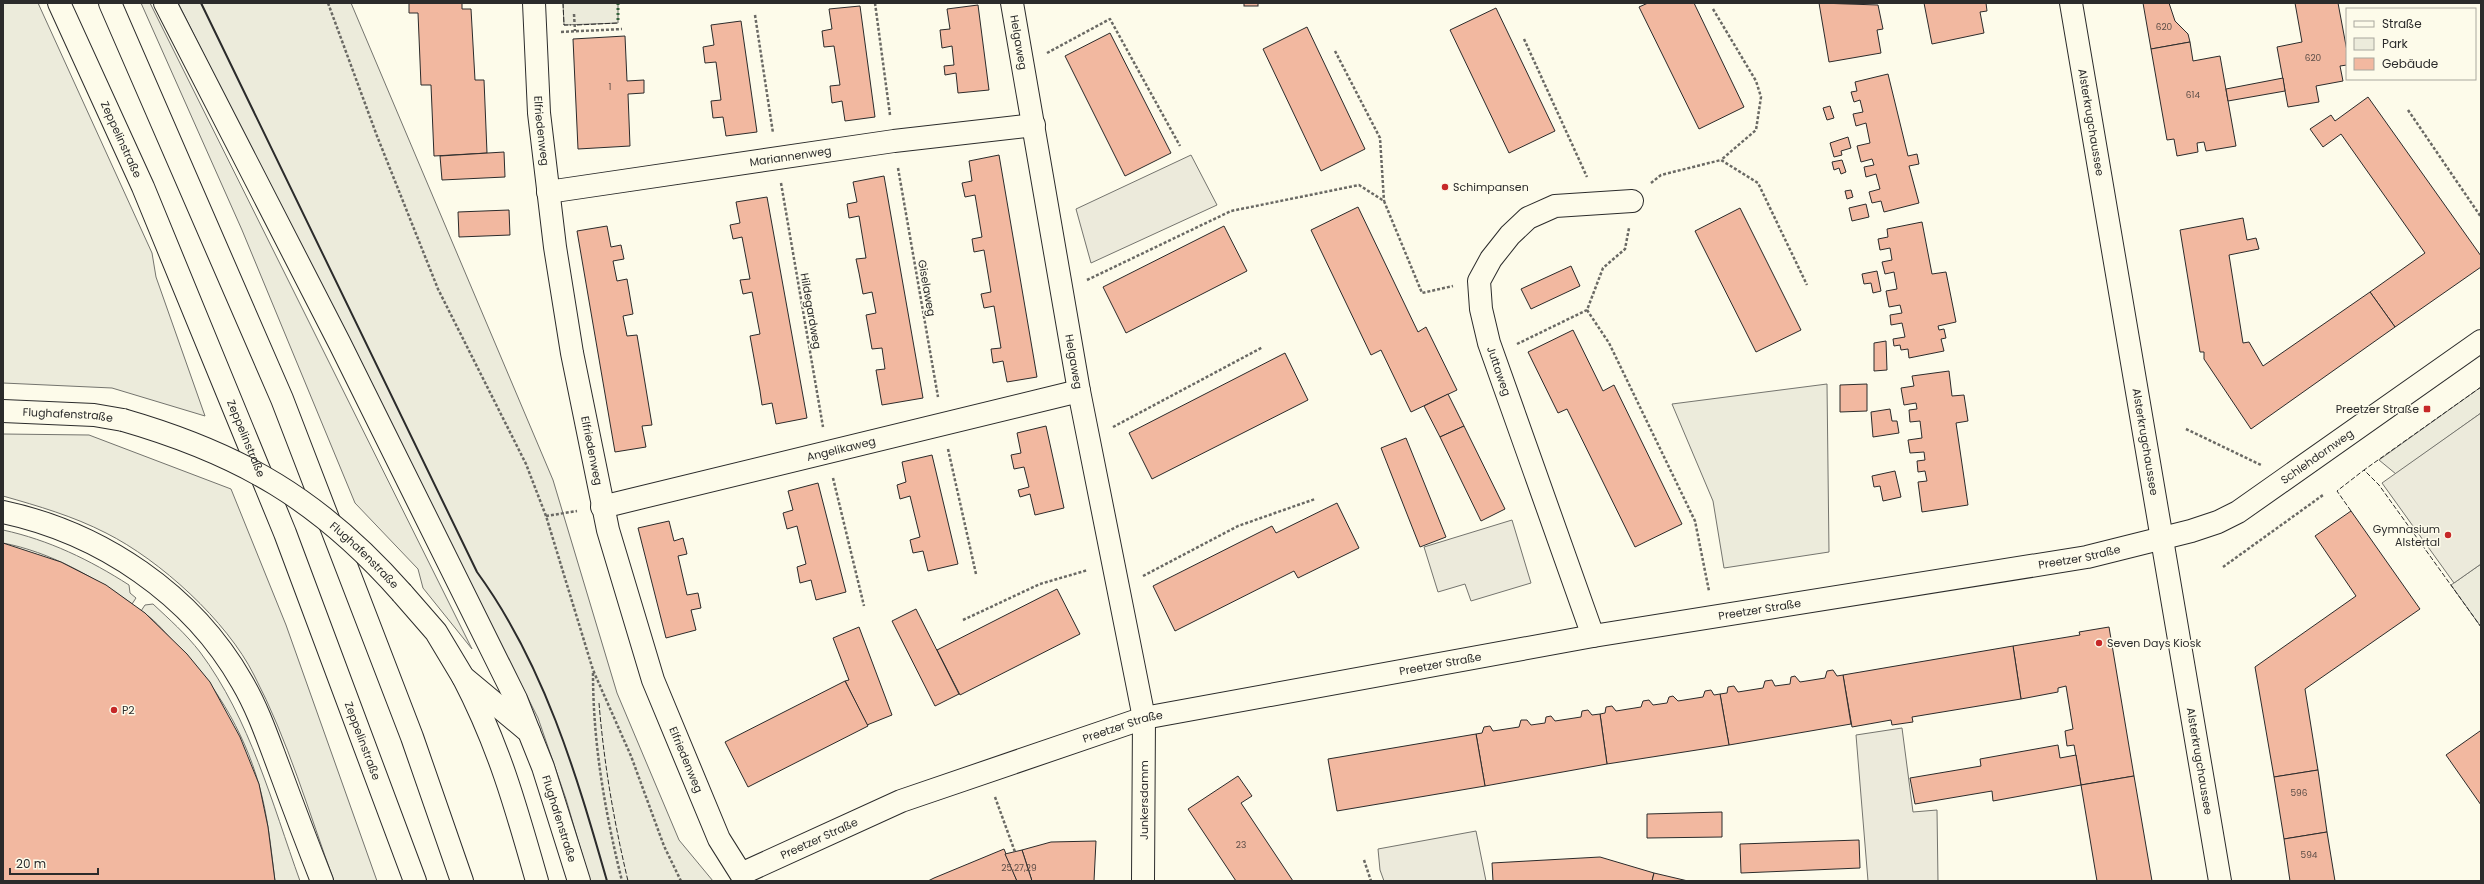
<svg xmlns="http://www.w3.org/2000/svg" width="2484" height="884" font-family="Poppins,sans-serif">
  <style>
    .green { fill: #ecebdb; stroke: #74746e }
    .parking { fill: #eceadb; stroke: #74746e }
    .building { fill: #f2b8a0; stroke: #2b2b2b }
    .lines { fill: none; stroke-linecap: round; stroke-linejoin: round }
    .minor-casing { stroke: #2b2b2b; stroke-width: 24 }
    .major-casing { stroke: #2b2b2b; stroke-width: 24 }
    .highway-casing { stroke: #2b2b2b; stroke-width: 24 }
    .path { stroke: #6a6964; stroke-width: 2.5; stroke-dasharray: 3 2; stroke-linecap: butt }
    .minor { stroke: #fdfbea; stroke-width: 22 }
    .major { stroke: #fdfbea; stroke-width: 22 }
    .highway { stroke: #fdfbea; stroke-width: 22 }
    .minor-bridge-casing { stroke: #2b2b2b; stroke-width: 24; stroke-linecap: butt }
    .minor-bridge { stroke: #fdfbea; stroke-width: 22 }
    .hedge { stroke: #34623c; stroke-width: 3; stroke-dasharray: 2 3; stroke-linecap: butt }
    .fence { stroke: #2b2b2b; stroke-width: 1; stroke-dasharray: 5 2; stroke-linecap: butt }
    .wall { stroke: #2b2b2b; stroke-width: 2 }
    .poi-dot { fill: #c62828; stroke: #fdfbea; stroke-width: 1.5 }
    .labels { text-anchor: middle; stroke-width: 3; stroke-linejoin: round; paint-order: stroke }
    .number-label { font-size: 9px; fill: #5d4e48 }
    .street-label { font-size: 11px; fill: #2b2b2b; stroke: #fdfbea }
    .poi-label { font-size: 11px; fill: #2b2b2b; stroke: #fdfbea; text-anchor: start }
  </style>
  <rect width="100%" height="100%" fill="#fdfbea"/>
  <!-- green -->
  <g class="green">
    <path d="M 3,3 L 38,3 L 152,253 L 156,277 L 205,416 L 112,388 L 3,383 Z"/>
    <path d="M 141,3 L 150,3 L 472,649 L 423,588 L 418,569 L 355,503 L 242,230 Z"/>
    <path d="M 178,3 L 351,3 L 553,480 L 617,693 L 679,840 L 713,881 L 590,881 L 566,799 L 538,718 Z"/>
    <path d="M 563,3 L 618,3 L 618,23 L 564,25 Z"/>
    <path d="M 1827,384 L 1829,552 L 1724,568 L 1713,501 L 1672,404 Z"/>
    <path d="M 2481,387 L 2481,413 L 2396,474 L 2379,460 Z"/>
    <path d="M 3,434 L 89,435 L 231,489 L 286,625 L 377,881 L 334,881 C 309,813 288,740 254,675 C 227,621 160,560 106,533 C 73,516 38,506 3,496 Z"/>
    <path d="M 3,530 C 49,540 90,560 129,585 L 130,593 L 136,598 L 132,604 C 94,577 50,552 3,543 Z"/>
    <path d="M 2481,564 L 2481,627 L 2451,585 Z"/>
    <path d="M 153,604 C 169,619 186,634 200,652 C 250,719 272,803 300,881 L 275,881 C 271,849 268,816 259,785 C 244,731 212,678 172,640 C 163,630 153,618 141,611 L 145,605 Z"/>
  </g>
  <!-- parking -->
  <g class="parking">
    <path d="M 1191,155 L 1217,205 L 1091,263 L 1076,209 Z"/>
    <path d="M 2481,413 L 2481,564 L 2454,583 L 2382,483 Z"/>
    <path d="M 1512,520 L 1531,583 L 1471,601 L 1465,584 L 1438,592 L 1424,547 Z"/>
    <path d="M 1902,728 L 1913,812 L 1937,810 L 1938,881 L 1868,881 L 1856,735 Z"/>
    <path d="M 1476,831 L 1486,881 L 1384,881 L 1380,870 L 1378,849 Z"/>
  </g>
  <!-- building -->
  <g class="building">
    <path d="M 409,3 L 462,3 L 462,9 L 471,9 L 475,80 L 484,80 L 487,153 L 434,156 L 431,85 L 421,85 L 418,13 L 409,13 Z"/>
    <rect x="1244" y="3" width="14" height="3"/>
    <path d="M 1648,3 L 1694,3 L 1744,107 L 1699,129 L 1639,7 Z"/>
    <path d="M 1819,3 L 1878,5 L 1883,29 L 1877,30 L 1881,53 L 1829,62 Z"/>
    <path d="M 1924,3 L 1986,3 L 1987,11 L 1980,12 L 1984,33 L 1932,44 Z"/>
    <path d="M 2143,3 L 2169,3 L 2175,21 L 2188,34 L 2190,42 L 2151,49 Z"/>
    <path d="M 2295,3 L 2338,3 L 2347,51 L 2347,65 L 2340,66 L 2343,81 L 2316,86 L 2319,102 L 2288,107 L 2277,47 L 2302,42 Z"/>
    <path d="M 978,5 L 989,90 L 958,93 L 956,73 L 945,75 L 944,66 L 954,65 L 952,46 L 942,48 L 940,30 L 950,29 L 947,9 Z"/>
    <path d="M 860,6 L 875,117 L 845,121 L 842,101 L 832,103 L 830,86 L 840,85 L 834,46 L 824,47 L 822,31 L 832,29 L 829,9 Z"/>
    <path d="M 1496,8 L 1555,131 L 1509,153 L 1450,30 Z"/>
    <path d="M 741,21 L 757,132 L 726,136 L 723,117 L 713,118 L 711,101 L 721,100 L 716,62 L 705,63 L 703,47 L 714,45 L 711,25 Z"/>
    <path d="M 1307,27 L 1365,149 L 1321,171 L 1263,49 Z"/>
    <path d="M 1110,33 L 1171,153 L 1125,176 L 1065,56 Z"/>
    <path d="M 625,36 L 627,81 L 644,80 L 644,93 L 628,94 L 630,146 L 578,149 L 573,39 Z"/>
    <path d="M 2190,42 L 2193,61 L 2220,56 L 2236,146 L 2206,151 L 2204,142 L 2197,143 L 2198,152 L 2177,156 L 2174,139 L 2167,140 L 2151,49 Z"/>
    <path d="M 1888,74 L 1908,156 L 1917,154 L 1919,164 L 1909,166 L 1919,203 L 1884,212 L 1881,201 L 1872,203 L 1869,192 L 1880,189 L 1876,174 L 1866,177 L 1864,167 L 1874,165 L 1872,159 L 1861,162 L 1857,146 L 1870,143 L 1866,123 L 1856,126 L 1853,114 L 1863,112 L 1860,100 L 1854,102 L 1851,92 L 1857,91 L 1855,82 Z"/>
    <path d="M 2283,78 L 2285,91 L 2228,101 L 2226,89 Z"/>
    <path d="M 2368,97 L 2481,256 L 2481,267 L 2395,327 L 2370,292 L 2425,253 L 2341,134 L 2323,147 L 2310,129 L 2331,115 L 2335,121 Z"/>
    <path d="M 1830,106 L 1834,118 L 1827,120 L 1823,108 Z"/>
    <path d="M 1848,137 L 1851,148 L 1841,151 L 1842,155 L 1834,157 L 1830,143 Z"/>
    <path d="M 504,152 L 505,177 L 442,180 L 440,156 Z"/>
    <path d="M 999,155 L 1037,377 L 1007,382 L 1003,361 L 993,363 L 991,349 L 1001,348 L 994,306 L 984,308 L 981,294 L 991,292 L 984,250 L 974,252 L 972,239 L 982,237 L 975,195 L 965,197 L 962,183 L 972,181 L 969,161 Z"/>
    <path d="M 1842,160 L 1846,172 L 1841,174 L 1839,168 L 1834,170 L 1832,162 Z"/>
    <path d="M 884,176 L 923,398 L 882,405 L 876,370 L 885,369 L 882,348 L 872,349 L 866,315 L 876,313 L 872,292 L 863,294 L 859,273 L 856,259 L 866,258 L 859,216 L 849,218 L 847,204 L 857,202 L 853,182 Z"/>
    <path d="M 1851,190 L 1853,197 L 1847,199 L 1845,191 Z"/>
    <path d="M 767,197 L 807,418 L 776,424 L 772,403 L 762,405 L 760,391 L 750,336 L 760,334 L 752,292 L 743,294 L 740,280 L 750,279 L 742,237 L 733,239 L 730,225 L 740,223 L 736,202 Z"/>
    <path d="M 1866,204 L 1869,217 L 1852,221 L 1849,208 Z"/>
    <path d="M 1358,207 L 1418,332 L 1426,327 L 1457,390 L 1411,412 L 1381,350 L 1371,355 L 1311,230 Z"/>
    <path d="M 1740,208 L 1801,330 L 1756,352 L 1695,231 Z"/>
    <path d="M 509,210 L 510,235 L 459,237 L 458,212 Z"/>
    <path d="M 2243,218 L 2247,240 L 2256,238 L 2259,249 L 2229,255 L 2243,343 L 2249,342 L 2263,366 L 2370,292 L 2395,327 L 2251,429 L 2204,359 L 2204,352 L 2200,352 L 2180,230 Z"/>
    <path d="M 1922,222 L 1932,274 L 1946,272 L 1956,322 L 1938,326 L 1939,330 L 1944,329 L 1946,338 L 1941,339 L 1944,351 L 1909,358 L 1908,349 L 1901,350 L 1900,345 L 1894,346 L 1893,339 L 1905,337 L 1902,323 L 1891,325 L 1890,315 L 1902,313 L 1900,305 L 1889,307 L 1886,291 L 1897,289 L 1894,272 L 1885,274 L 1882,262 L 1892,260 L 1890,248 L 1880,250 L 1878,239 L 1888,237 L 1887,229 Z"/>
    <path d="M 607,226 L 611,247 L 621,245 L 624,259 L 613,261 L 617,281 L 627,279 L 633,314 L 623,316 L 627,336 L 637,335 L 652,425 L 642,426 L 646,447 L 615,452 L 577,231 Z"/>
    <path d="M 1224,226 L 1247,271 L 1126,333 L 1103,287 Z"/>
    <path d="M 1571,266 L 1580,286 L 1531,309 L 1521,289 Z"/>
    <path d="M 1877,271 L 1881,291 L 1873,293 L 1871,283 L 1864,284 L 1862,274 Z"/>
    <path d="M 1573,330 L 1603,391 L 1614,385 L 1682,524 L 1635,547 L 1567,409 L 1558,413 L 1528,352 Z"/>
    <path d="M 1886,341 L 1887,370 L 1874,371 L 1874,343 Z"/>
    <path d="M 1285,353 L 1308,400 L 1152,479 L 1129,433 Z"/>
    <path d="M 1949,371 L 1952,396 L 1964,395 L 1968,421 L 1956,423 L 1968,505 L 1922,512 L 1918,482 L 1927,481 L 1925,471 L 1918,472 L 1917,461 L 1925,460 L 1924,452 L 1910,453 L 1908,440 L 1922,438 L 1920,421 L 1910,422 L 1909,410 L 1917,409 L 1916,403 L 1904,405 L 1901,388 L 1914,386 L 1912,376 Z"/>
    <path d="M 1867,384 L 1867,411 L 1840,412 L 1840,385 Z"/>
    <path d="M 1448,394 L 1464,426 L 1440,437 L 1424,406 Z"/>
    <path d="M 1890,409 L 1892,421 L 1897,421 L 1899,433 L 1873,437 L 1871,412 Z"/>
    <path d="M 1046,426 L 1064,508 L 1035,515 L 1030,494 L 1020,497 L 1018,490 L 1029,487 L 1024,467 L 1014,469 L 1011,455 L 1021,453 L 1017,433 Z"/>
    <path d="M 1464,426 L 1505,509 L 1481,521 L 1440,437 Z"/>
    <path d="M 1406,438 L 1446,537 L 1420,547 L 1381,448 Z"/>
    <path d="M 932,455 L 958,564 L 928,571 L 923,551 L 913,553 L 910,540 L 920,537 L 910,496 L 900,499 L 897,485 L 906,482 L 902,462 Z"/>
    <path d="M 1895,471 L 1901,497 L 1883,501 L 1880,486 L 1874,487 L 1872,476 Z"/>
    <path d="M 818,483 L 846,592 L 816,600 L 811,580 L 800,583 L 797,567 L 806,564 L 797,526 L 787,529 L 783,513 L 793,510 L 788,491 Z"/>
    <path d="M 1337,503 L 1359,548 L 1298,578 L 1294,571 L 1175,631 L 1153,586 L 1272,526 L 1276,533 Z"/>
    <path d="M 2351,511 L 2420,609 L 2305,689 L 2318,770 L 2274,777 L 2255,667 L 2356,596 L 2315,536 Z"/>
    <path d="M 669,521 L 674,541 L 683,538 L 687,554 L 678,556 L 687,595 L 698,593 L 701,608 L 691,610 L 696,630 L 666,638 L 638,528 Z"/>
    <path d="M 3,543 L 61,562 L 106,585 L 145,613 L 187,654 L 210,682 L 240,737 L 259,784 L 268,827 L 275,881 L 3,881 Z"/>
    <path d="M 1057,589 L 1080,634 L 960,695 L 937,650 Z"/>
    <path d="M 916,609 L 959,694 L 935,706 L 892,621 Z"/>
    <path d="M 859,627 L 892,715 L 867,725 L 845,681 L 849,680 L 833,638 Z"/>
    <path d="M 2109,627 L 2134,776 L 2081,785 L 2074,745 L 2067,746 L 2065,731 L 2073,729 L 2066,686 L 2058,688 L 2058,692 L 2021,699 L 2013,646 L 2080,635 L 2079,632 Z"/>
    <path d="M 2013,646 L 2021,699 L 1912,717 L 1913,722 L 1892,725 L 1891,720 L 1852,727 L 1843,675 Z"/>
    <path d="M 1833,670 L 1837,676 L 1843,675 L 1851,724 L 1729,745 L 1720,694 L 1727,693 L 1728,687 L 1734,686 L 1738,692 L 1763,688 L 1765,681 L 1772,680 L 1775,686 L 1790,684 L 1791,677 L 1795,676 L 1800,682 L 1825,678 L 1827,671 Z"/>
    <path d="M 845,681 L 868,726 L 748,787 L 725,742 Z"/>
    <path d="M 1711,690 L 1714,695 L 1720,694 L 1729,745 L 1607,764 L 1600,714 L 1605,713 L 1606,707 L 1612,706 L 1616,711 L 1641,707 L 1643,701 L 1649,700 L 1653,705 L 1667,703 L 1669,697 L 1673,696 L 1678,701 L 1703,697 L 1705,691 Z"/>
    <path d="M 1588,710 L 1592,715 L 1600,714 L 1607,764 L 1485,786 L 1476,734 L 1482,733 L 1484,727 L 1490,726 L 1493,731 L 1519,727 L 1521,720 L 1527,720 L 1531,725 L 1545,723 L 1546,717 L 1551,716 L 1555,721 L 1581,717 L 1582,711 Z"/>
    <path d="M 2480,731 L 2481,733 L 2481,805 L 2446,755 Z"/>
    <path d="M 1476,734 L 1485,786 L 1337,811 L 1328,759 Z"/>
    <path d="M 2058,745 L 2060,758 L 2076,755 L 2081,785 L 1993,801 L 1992,791 L 1915,804 L 1910,778 L 1981,766 L 1980,759 Z"/>
    <path d="M 2318,770 L 2327,832 L 2284,839 L 2274,777 Z"/>
    <path d="M 1238,776 L 1252,796 L 1241,803 L 1293,881 L 1236,881 L 1188,809 Z"/>
    <path d="M 2134,776 L 2152,881 L 2097,881 L 2081,785 Z"/>
    <path d="M 1722,812 L 1722,837 L 1647,838 L 1647,814 Z"/>
    <path d="M 2327,832 L 2335,881 L 2290,881 L 2284,839 Z"/>
    <path d="M 1859,840 L 1860,868 L 1741,873 L 1740,844 Z"/>
    <path d="M 1096,841 L 1094,881 L 1098,881 L 1032,881 L 1022,850 L 1051,842 Z"/>
    <path d="M 1004,849 L 1017,881 L 928,881 L 934,878 Z"/>
    <path d="M 1022,850 L 1032,881 L 1017,881 L 1005,854 Z"/>
    <path d="M 1600,857 L 1654,873 L 1652,881 L 1493,881 L 1492,863 Z"/>
    <path d="M 1654,873 L 1688,881 L 1652,881 Z"/>
  </g>
  <g class="lines">
    <!-- minor casing -->
    <g class="minor-casing">
      <g id="minor">
        <path id="s1" d="M 534,3 L 539,113 L 555,247 L 572,353 L 608,530 L 653,680 L 719,839 L 741,874 L 901,801 L 1144,718 L 1593,636 L 2087,557 L 2191,531 L 2218,522 L 2238,512 L 2481,341"/>
        <path id="s2" d="M 1012,3 L 1079,391 L 1144,718 L 1143,881"/>
        <path id="s3" d="M 548,192 L 894,141 L 1034,125"/>
        <path id="s4" d="M 3,411 L 94,415 L 123,420"/>
        <path id="s5" d="M 602,507 L 1079,391"/>
        <path d="M 3,512 C 101,533 192,594 242,682 C 258,709 268,739 279,768 C 293,806 307,843 322,881"/>
        <path id="s6" d="M 402,593 L 436,632 L 463,677 L 529,732 L 543,767 L 579,881"/>
        <path d="M 1593,636 L 1489,343 L 1481,309 L 1479,281 L 1491,259 L 1510,235 L 1528,218 L 1555,206 L 1632,201"/>
      </g>
    </g>
    <!-- major casing -->
    <g class="major-casing">
      <g id="major">
        <path id="s7" d="M 2071,3 L 2220,881"/>
      </g>
    </g>
    <!-- highway casing -->
    <g class="highway-casing">
      <g id="highway">
        <path id="s8" d="M 59,3 L 143,187 L 285,533 L 415,881"/>
        <path d="M 110,3 L 282,399 L 412,737 L 462,881"/>
        <path d="M 165,3 L 340,344 L 516,699 L 529,732"/>
        <path d="M 463,677 C 499,746 516,807 537,881"/>
      </g>
    </g>
    <!-- path -->
    <g class="path">
      <path d="M 328,3 L 377,136 L 438,289 L 526,464 L 546,516 L 593,670 L 631,756 L 664,846 L 681,881"/>
      <path d="M 875,3 L 890,115"/>
      <path d="M 1713,9 L 1756,81 L 1761,97 L 1756,130 L 1721,160"/>
      <path d="M 574,14 L 575,31"/>
      <path d="M 755,15 L 773,133"/>
      <path d="M 561,32 L 622,29"/>
      <path d="M 1524,39 L 1587,177"/>
      <path d="M 1335,51 L 1380,138 L 1384,201"/>
      <path d="M 1047,53 L 1110,19 L 1180,146"/>
      <path d="M 2408,110 L 2481,217"/>
      <path d="M 898,168 L 938,397"/>
      <path d="M 781,183 L 823,427"/>
      <path d="M 1651,183 L 1661,175 L 1721,160 L 1758,183 L 1807,285"/>
      <path d="M 1087,280 L 1231,211 L 1359,185 L 1384,201 L 1422,293 L 1453,286"/>
      <path d="M 1587,310 L 1609,343 L 1695,521 L 1709,591"/>
      <path d="M 1517,344 L 1587,310 L 1603,268 L 1625,249 L 1629,228"/>
      <path d="M 1113,427 L 1263,347"/>
      <path d="M 2186,429 L 2261,465"/>
      <path d="M 948,449 L 976,574"/>
      <path d="M 833,478 L 864,606"/>
      <path d="M 546,516 L 577,511"/>
      <path d="M 2223,567 L 2323,495"/>
      <path d="M 1143,576 L 1238,526 L 1315,499"/>
      <path d="M 963,620 L 1040,584 L 1088,570"/>
      <path d="M 593,673 C 593,744 605,812 622,881"/>
      <path d="M 995,797 L 1015,852"/>
      <path d="M 1364,860 L 1371,881"/>
    </g>
    <!-- minor -->
    <use href="#minor" class="minor"/>
    <!-- major -->
    <use href="#major" class="major"/>
    <!-- highway -->
    <use href="#highway" class="highway"/>
    <!-- minor-bridge casing -->
    <g class="minor-bridge-casing">
      <g id="minor-bridge">
        <path id="s9" d="M 123,420 C 241,454 320,500 402,593"/>
      </g>
    </g>
    <!-- minor-bridge -->
    <use href="#minor-bridge" class="minor-bridge"/>
    <!-- hedge -->
    <path class="hedge" d="M 618,3 L 618,23"/>
    <!-- fence -->
    <g class="fence">
      <path d="M 563,3 L 564,25 L 571,25"/>
      <path d="M 577,25 L 618,23"/>
      <path d="M 2481,387 L 2364,470 L 2379,485 L 2481,627"/>
      <path d="M 2351,511 L 2337,491 L 2364,470"/>
      <path d="M 599,703 C 604,764 614,822 628,881"/>
    </g>
    <!-- wall -->
    <path class="wall" d="M 201,3 L 477,572 C 544,664 576,773 607,881"/>
  </g>
  <!-- markers -->
  <g class="poi-dot">
    <circle cx="1445" cy="187" r="4"/>
    <rect x="2423" y="405" width="8" height="8" rx="2"/>
    <circle cx="2448" cy="535" r="4"/>
    <circle cx="2099" cy="643" r="4"/>
    <circle cx="114" cy="710" r="4"/>
  </g>
  <g class="labels">
    <!-- number labels -->
    <g class="number-label">
      <text x="2164" y="30">620</text>
      <text x="2313" y="61">620</text>
      <text x="610" y="90">1</text>
      <text x="2193" y="98">614</text>
      <text x="2299" y="796">596</text>
      <text x="1241" y="848">23</text>
      <text x="2309" y="858">594</text>
      <text x="1019" y="871">25,27,29</text>
    </g>
    <!-- street labels -->
    <g class="street-label">
      <text dy="4" stroke="none"><textPath href="#s2" startOffset="40">Helgaweg</textPath></text>
      <text dy="4" stroke="none"><textPath href="#s7" startOffset="121">Alsterkrugchaussee</textPath></text>
      <text dy="4" stroke="none"><textPath href="#s1" startOffset="128">Elfriedenweg</textPath></text>
      <text dy="4" stroke="none"><textPath href="#s8" startOffset="150">Zeppelinstraße</textPath></text>
      <text dy="4" stroke="none"><textPath href="#s3" startOffset="245">Mariannenweg</textPath></text>
      <text transform="translate(927 288) rotate(80)" y="4">Giselaweg</text>
      <text transform="translate(811 311) rotate(80)" y="4">Hildegardweg</text>
      <text dy="4" stroke="none"><textPath href="#s2" startOffset="364">Helgaweg</textPath></text>
      <text transform="translate(1499 371) rotate(71)" y="4">Juttaweg</text>
      <text dy="4" stroke="none"><textPath href="#s4" startOffset="65">Flughafenstraße</textPath></text>
      <text dy="4" stroke="none"><textPath href="#s8" startOffset="474">Zeppelinstraße</textPath></text>
      <text dy="4" stroke="none"><textPath href="#s7" startOffset="445">Alsterkrugchaussee</textPath></text>
      <text dy="4" stroke="none"><textPath href="#s5" startOffset="246">Angelikaweg</textPath></text>
      <text dy="4" stroke="none"><textPath href="#s1" startOffset="452">Elfriedenweg</textPath></text>
      <text dy="4" stroke="none"><textPath href="#s1" startOffset="2547">Schlehdornweg</textPath></text>
      <text dy="4" stroke="none"><textPath href="#s9" startOffset="280">Flughafenstraße</textPath></text>
      <text dy="4" stroke="none"><textPath href="#s1" startOffset="2285">Preetzer Straße</textPath></text>
      <text dy="4" stroke="none"><textPath href="#s1" startOffset="1961">Preetzer Straße</textPath></text>
      <text dy="4" stroke="none"><textPath href="#s1" startOffset="1637">Preetzer Straße</textPath></text>
      <text dy="4" stroke="none"><textPath href="#s1" startOffset="1313">Preetzer Straße</textPath></text>
      <text dy="4" stroke="none"><textPath href="#s8" startOffset="798">Zeppelinstraße</textPath></text>
      <text dy="4" stroke="none"><textPath href="#s1" startOffset="776">Elfriedenweg</textPath></text>
      <text dy="4" stroke="none"><textPath href="#s7" startOffset="769">Alsterkrugchaussee</textPath></text>
      <text transform="translate(1144 800) rotate(-90)" y="4">Junkersdamm</text>
      <text dy="4" stroke="none"><textPath href="#s6" startOffset="282">Flughafenstraße</textPath></text>
      <text dy="4" stroke="none"><textPath href="#s1" startOffset="989">Preetzer Straße</textPath></text>
    </g>
    <!-- poi labels -->
    <g class="poi-label">
      <text x="1453" y="191">Schimpansen</text>
      <text x="2419" y="413" text-anchor="end">Preetzer Straße</text>
      <text x="2440" y="533" text-anchor="end">Gymnasium<tspan x="2440" dy="13">Alstertal</tspan></text>
      <text x="2107" y="647">Seven Days Kiosk</text>
      <text x="122" y="714">P2</text>
    </g>
  </g>
  <!-- border -->
  <rect width="2484" height="884" fill="none" stroke="#2b2b2b" stroke-width="8"/>
  <!-- legend -->
  <rect x="2346" y="8" width="130" height="72" fill="#fdfbea" stroke="#a9a89e"/>
  <rect x="2354" y="21" width="20" height="6" fill="#fdfbea" stroke="#a9a89e"/>
  <text x="2382" y="28" font-size="12" fill="#2b2b2b">Straße</text>
  <rect x="2354" y="38" width="20" height="12" fill="#ecebdb" stroke="#a9a89e"/>
  <text x="2382" y="48" font-size="12" fill="#2b2b2b">Park</text>
  <rect x="2354" y="58" width="20" height="12" fill="#f2b8a0" stroke="#a9a89e"/>
  <text x="2382" y="68" font-size="12" fill="#2b2b2b">Gebäude</text>
  <!-- scale -->
  <path d="M10 868v6h88v-6" fill="none" stroke="#2b2b2b" stroke-width="2"/>
  <text x="16" y="868" font-size="12" fill="#2b2b2b" stroke="#fdfbea" stroke-width="3" paint-order="stroke">20 m</text>
</svg>
